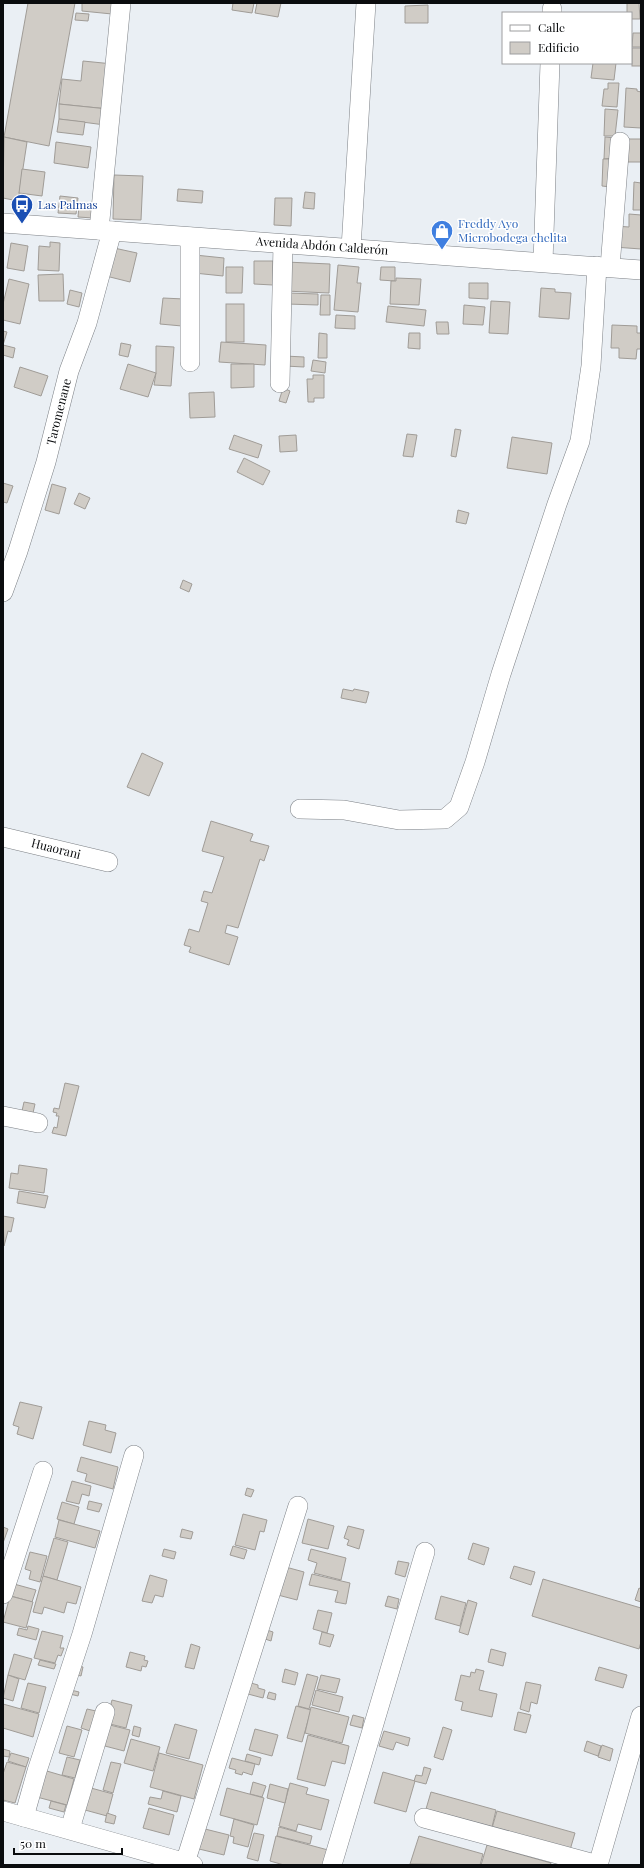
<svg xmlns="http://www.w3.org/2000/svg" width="644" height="1868" font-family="'Playfair Display',serif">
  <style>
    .building { fill: #d0ccc6; stroke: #a09c97 }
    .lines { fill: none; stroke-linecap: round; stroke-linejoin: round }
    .minor-casing { stroke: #7d8186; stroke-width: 20 }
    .minor { stroke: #fff; stroke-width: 19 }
    .labels { text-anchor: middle; stroke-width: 3; stroke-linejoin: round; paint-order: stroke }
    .transit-label { font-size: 12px; fill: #164399; stroke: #fff; text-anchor: start }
    .shop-label { font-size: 12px; fill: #366cbe; stroke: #fff; text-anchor: start }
    .street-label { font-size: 12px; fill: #0a0c0e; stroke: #fff }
  </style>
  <rect width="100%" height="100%" fill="#eaeff4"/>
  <!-- building -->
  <g class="building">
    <path d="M 28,3 L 75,3 L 49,146 L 4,137 Z"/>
    <path d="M 82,3 L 113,3 L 112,14 L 82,11 Z"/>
    <path d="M 233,3 L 254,3 L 252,13 L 232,10 Z"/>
    <path d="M 257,3 L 281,3 L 278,17 L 255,13 Z"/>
    <path d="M 627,3 L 639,3 L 640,19 L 631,19 L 631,13 L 627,13 Z"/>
    <path d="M 428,5 L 428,23 L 405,23 L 405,6 Z"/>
    <path d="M 76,13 L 89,14 L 88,21 L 75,20 Z"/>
    <path d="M 633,33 L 641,33 L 641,47 L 632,47 Z"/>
    <rect x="632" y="48" width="9" height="18"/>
    <path d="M 83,61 L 113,64 L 108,109 L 59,104 L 62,79 L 81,81 Z"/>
    <path d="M 593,63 L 616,63 L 614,80 L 591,78 Z"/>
    <path d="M 608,83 L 619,83 L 617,107 L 602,106 L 604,89 L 608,89 Z"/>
    <path d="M 626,88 L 637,89 L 637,91 L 641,92 L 641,128 L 624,127 Z"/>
    <path d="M 59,104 L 108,109 L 105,125 L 59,119 Z"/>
    <path d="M 605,109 L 618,110 L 615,136 L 604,136 Z"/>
    <path d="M 59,119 L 85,122 L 83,135 L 57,132 Z"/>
    <path d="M 4,137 L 27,142 L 18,201 L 3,198 Z"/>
    <path d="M 605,137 L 615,138 L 613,158 L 604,159 Z"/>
    <path d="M 624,139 L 641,139 L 641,162 L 622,162 Z"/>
    <path d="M 56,142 L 91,147 L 88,168 L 54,163 Z"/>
    <path d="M 603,159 L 613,159 L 611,187 L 602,186 Z"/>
    <path d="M 22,169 L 45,172 L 42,196 L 19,193 Z"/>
    <path d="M 114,175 L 143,176 L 141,220 L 113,219 Z"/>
    <path d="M 634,182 L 641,183 L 641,210 L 633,210 Z"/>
    <path d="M 178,189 L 203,191 L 202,203 L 177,201 Z"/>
    <path d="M 305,192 L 315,193 L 314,209 L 303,208 Z"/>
    <path d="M 60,196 L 78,198 L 76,214 L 58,213 Z"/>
    <path d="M 275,198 L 292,198 L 291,226 L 274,225 Z"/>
    <path d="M 79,206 L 94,207 L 93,218 L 78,217 Z"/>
    <path d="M 629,214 L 641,215 L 641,249 L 614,247 L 615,226 L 629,227 Z"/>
    <path d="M 50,242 L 60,243 L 59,271 L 38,270 L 39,246 L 50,247 Z"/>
    <path d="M 11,243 L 28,246 L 24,271 L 7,268 Z"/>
    <path d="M 114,248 L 137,253 L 130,282 L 106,276 Z"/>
    <path d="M 195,255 L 224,258 L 223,276 L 194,273 Z"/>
    <path d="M 254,261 L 273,261 L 273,285 L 254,284 Z"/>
    <path d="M 286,262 L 330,264 L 329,293 L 285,291 Z"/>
    <path d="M 338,265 L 359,267 L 357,283 L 361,283 L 358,312 L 334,310 Z"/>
    <path d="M 226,267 L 243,267 L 242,293 L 226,293 Z"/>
    <path d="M 381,267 L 395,267 L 395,281 L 380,280 Z"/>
    <path d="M 63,274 L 64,301 L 39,301 L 38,275 Z"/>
    <path d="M 396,278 L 421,279 L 419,305 L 390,304 L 391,281 L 396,281 Z"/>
    <path d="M 9,279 L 29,284 L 20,324 L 3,320 L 3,304 Z"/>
    <path d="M 469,283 L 488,283 L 488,299 L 469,298 Z"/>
    <path d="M 541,288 L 555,289 L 555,292 L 571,293 L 569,319 L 539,317 Z"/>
    <path d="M 70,290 L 82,293 L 79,307 L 67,304 Z"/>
    <path d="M 288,293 L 318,294 L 318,305 L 287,304 Z"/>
    <path d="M 321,295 L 330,295 L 330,315 L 320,315 Z"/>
    <path d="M 163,298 L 184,299 L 182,326 L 160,324 Z"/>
    <path d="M 491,301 L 510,302 L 508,334 L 489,333 Z"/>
    <rect x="226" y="304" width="18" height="38"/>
    <path d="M 464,305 L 485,307 L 483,325 L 463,324 Z"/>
    <path d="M 388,306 L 426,310 L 424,326 L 386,322 Z"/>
    <path d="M 336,315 L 355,316 L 355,329 L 335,328 Z"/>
    <path d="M 436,322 L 448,322 L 449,334 L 437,334 Z"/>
    <path d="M 612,325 L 637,326 L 637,333 L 641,333 L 641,349 L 637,349 L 636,359 L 619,358 L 619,348 L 611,348 Z"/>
    <path d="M 3,331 L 7,332 L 3,345 L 15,348 L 13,358 L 3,355 Z"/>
    <path d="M 319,333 L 327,334 L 327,358 L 318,358 Z"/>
    <path d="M 409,333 L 420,333 L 420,349 L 408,348 Z"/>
    <path d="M 221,342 L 266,345 L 265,365 L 219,362 Z"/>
    <path d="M 121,343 L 131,345 L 128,357 L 119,355 Z"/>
    <path d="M 156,346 L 174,347 L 171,386 L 154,385 L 156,373 Z"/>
    <path d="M 285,356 L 304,357 L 304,367 L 285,366 Z"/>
    <path d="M 313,360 L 326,362 L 325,373 L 311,371 Z"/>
    <path d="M 128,364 L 156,373 L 148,397 L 120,389 Z"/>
    <path d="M 231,364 L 254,364 L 254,387 L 231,388 Z"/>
    <path d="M 20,367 L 48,376 L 41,396 L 14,387 Z"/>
    <path d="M 313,375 L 324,375 L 324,398 L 314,398 L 314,402 L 308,402 L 307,379 L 313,379 Z"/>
    <path d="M 283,388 L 290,391 L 286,403 L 279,401 Z"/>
    <path d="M 214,392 L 215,417 L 190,418 L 189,393 Z"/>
    <path d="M 455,429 L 461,430 L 456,457 L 451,456 Z"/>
    <path d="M 407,434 L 417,435 L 413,457 L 403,456 Z"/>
    <path d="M 234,435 L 262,445 L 258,458 L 229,449 Z"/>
    <path d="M 296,435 L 297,451 L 280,452 L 279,436 Z"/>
    <path d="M 512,437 L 552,443 L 547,474 L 507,468 Z"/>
    <path d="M 244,458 L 270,471 L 263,485 L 237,472 Z"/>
    <path d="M 3,483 L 13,486 L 7,503 L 3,502 Z"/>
    <path d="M 52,484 L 66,488 L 59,514 L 45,510 Z"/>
    <path d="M 79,493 L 90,498 L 85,509 L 74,504 Z"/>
    <path d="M 458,510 L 469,513 L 466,524 L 456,522 Z"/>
    <path d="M 183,580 L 192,584 L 189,592 L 180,588 Z"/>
    <path d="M 343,689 L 353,691 L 354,689 L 369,692 L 366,703 L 341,698 Z"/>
    <path d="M 142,753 L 163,763 L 149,796 L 127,787 Z"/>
    <path d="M 211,821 L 253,834 L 250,841 L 269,846 L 264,861 L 260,859 L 238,928 L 227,925 L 225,933 L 238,937 L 229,965 L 189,952 L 191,947 L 184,945 L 189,929 L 199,932 L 208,903 L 201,901 L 204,891 L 212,893 L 224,857 L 202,851 Z"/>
    <path d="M 65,1083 L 79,1086 L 66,1136 L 52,1133 L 54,1127 L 57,1128 L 59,1116 L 56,1116 L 57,1113 L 53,1112 L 54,1108 L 59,1109 Z"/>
    <path d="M 24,1102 L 35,1104 L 33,1113 L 22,1111 Z"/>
    <path d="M 19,1165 L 47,1169 L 44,1193 L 9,1188 L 11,1173 L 18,1174 Z"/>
    <path d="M 19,1191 L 48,1196 L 45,1208 L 17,1203 Z"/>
    <path d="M 3,1216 L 14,1218 L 11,1232 L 8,1231 L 4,1246 Z"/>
    <path d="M 20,1402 L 42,1407 L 33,1439 L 17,1434 L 19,1427 L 13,1425 Z"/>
    <path d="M 89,1421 L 106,1425 L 105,1430 L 116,1433 L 111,1453 L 83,1445 Z"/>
    <path d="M 81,1457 L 118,1467 L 113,1489 L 85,1481 L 87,1474 L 77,1471 Z"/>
    <path d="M 72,1481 L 91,1486 L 89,1496 L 82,1494 L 79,1504 L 66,1501 Z"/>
    <path d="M 247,1488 L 254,1490 L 251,1497 L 245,1495 Z"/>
    <path d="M 89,1501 L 102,1504 L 99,1512 L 87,1509 Z"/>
    <path d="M 62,1502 L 79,1507 L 74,1524 L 57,1519 Z"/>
    <path d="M 243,1514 L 267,1520 L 264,1532 L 260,1531 L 255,1550 L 235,1545 Z"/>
    <path d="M 308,1519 L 334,1526 L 328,1549 L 302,1543 Z"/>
    <path d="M 59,1520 L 100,1531 L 95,1548 L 55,1537 Z"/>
    <path d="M 348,1526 L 364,1530 L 359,1549 L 347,1545 L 349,1540 L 344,1538 Z"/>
    <path d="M 3,1527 L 8,1529 L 3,1543 Z"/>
    <path d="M 182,1529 L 193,1532 L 191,1539 L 180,1537 Z"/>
    <path d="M 54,1538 L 68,1542 L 57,1580 L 43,1576 Z"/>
    <path d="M 473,1543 L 489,1548 L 484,1565 L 468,1559 Z"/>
    <path d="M 233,1546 L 247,1550 L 244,1559 L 230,1555 Z"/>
    <path d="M 164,1549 L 176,1552 L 174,1559 L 162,1556 Z"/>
    <path d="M 311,1549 L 346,1558 L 341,1580 L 314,1573 L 317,1563 L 308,1560 Z"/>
    <path d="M 30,1552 L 47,1556 L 40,1582 L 29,1579 L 31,1571 L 25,1569 Z"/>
    <path d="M 398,1561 L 409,1563 L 405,1577 L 395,1574 Z"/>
    <path d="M 282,1566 L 304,1572 L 297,1600 L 274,1594 Z"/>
    <path d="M 514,1566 L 535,1572 L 531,1585 L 510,1578 Z"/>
    <path d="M 312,1574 L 350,1583 L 346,1604 L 335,1602 L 338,1591 L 309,1585 Z"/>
    <path d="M 150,1575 L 167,1580 L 163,1597 L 155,1595 L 152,1603 L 142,1601 Z"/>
    <path d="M 43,1576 L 81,1587 L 76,1604 L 67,1602 L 64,1613 L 44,1607 L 42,1614 L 33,1612 Z"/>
    <path d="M 543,1579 L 641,1608 L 641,1642 L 639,1649 L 532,1616 Z"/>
    <path d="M 14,1584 L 36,1590 L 32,1602 L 11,1596 Z"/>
    <path d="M 639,1588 L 641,1589 L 641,1602 L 635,1600 Z"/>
    <path d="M 10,1596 L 33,1602 L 26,1628 L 3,1622 Z"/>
    <path d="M 388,1596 L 399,1599 L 397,1609 L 385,1606 Z"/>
    <path d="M 441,1596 L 466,1603 L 460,1626 L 435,1619 Z"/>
    <path d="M 468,1600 L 477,1603 L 468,1635 L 459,1632 Z"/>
    <path d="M 318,1610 L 332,1613 L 327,1633 L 313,1629 Z"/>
    <path d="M 28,1626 L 39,1629 L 36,1640 L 17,1635 L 19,1628 L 27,1630 Z"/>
    <path d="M 267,1630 L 273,1632 L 271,1641 L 265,1639 Z"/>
    <path d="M 42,1631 L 63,1636 L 60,1648 L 64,1648 L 61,1656 L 58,1655 L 55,1663 L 34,1658 Z"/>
    <path d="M 322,1632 L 334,1635 L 330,1647 L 319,1644 Z"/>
    <path d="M 191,1644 L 200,1647 L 194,1669 L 185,1667 Z"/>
    <path d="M 491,1649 L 506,1653 L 503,1666 L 488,1662 Z"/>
    <path d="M 130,1652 L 145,1656 L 144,1660 L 148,1661 L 146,1667 L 142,1666 L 141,1671 L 126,1667 Z"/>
    <path d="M 14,1654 L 32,1659 L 25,1680 L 8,1675 Z"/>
    <path d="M 40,1660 L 56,1664 L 54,1669 L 38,1665 Z"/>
    <path d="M 76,1665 L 83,1667 L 81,1676 L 74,1674 Z"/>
    <path d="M 599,1667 L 627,1675 L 623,1688 L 595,1680 Z"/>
    <path d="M 285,1669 L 298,1673 L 295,1685 L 282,1682 Z"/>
    <path d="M 476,1669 L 484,1671 L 479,1690 L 497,1694 L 492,1717 L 461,1710 L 463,1702 L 455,1700 L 461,1675 L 470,1677 L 471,1672 L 475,1673 Z"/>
    <path d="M 307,1674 L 318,1677 L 309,1709 L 298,1706 Z"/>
    <path d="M 8,1675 L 19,1679 L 13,1701 L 3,1698 Z"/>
    <path d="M 321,1675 L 340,1679 L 336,1693 L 317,1689 Z"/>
    <path d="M 526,1682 L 541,1685 L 537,1704 L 531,1702 L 529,1712 L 520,1709 Z"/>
    <path d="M 28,1683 L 46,1687 L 39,1713 L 21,1708 Z"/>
    <path d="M 251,1683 L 258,1685 L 258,1688 L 265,1690 L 263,1698 L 248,1694 Z"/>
    <path d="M 71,1690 L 79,1692 L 78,1696 L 70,1694 Z"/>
    <path d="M 316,1690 L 343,1697 L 339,1712 L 312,1705 Z"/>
    <path d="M 269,1692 L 276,1694 L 275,1700 L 267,1698 Z"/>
    <path d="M 112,1700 L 132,1705 L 126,1728 L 106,1723 Z"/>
    <path d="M 3,1704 L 39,1714 L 33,1737 L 3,1728 Z"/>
    <path d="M 296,1706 L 311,1710 L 302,1742 L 287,1738 Z"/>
    <path d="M 311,1707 L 349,1717 L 342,1743 L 305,1733 Z"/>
    <path d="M 87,1709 L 96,1711 L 90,1731 L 81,1728 Z"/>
    <path d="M 518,1712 L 531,1715 L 526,1733 L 514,1730 Z"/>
    <path d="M 353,1715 L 364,1718 L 362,1728 L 350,1725 Z"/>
    <path d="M 106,1724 L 130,1730 L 124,1751 L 101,1745 Z"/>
    <path d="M 175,1724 L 197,1730 L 189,1759 L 166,1753 Z"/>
    <path d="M 67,1726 L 82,1730 L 74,1757 L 59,1753 Z"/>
    <path d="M 134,1726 L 141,1728 L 139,1737 L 132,1735 Z"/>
    <path d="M 443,1727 L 452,1730 L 443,1760 L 434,1757 Z"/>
    <path d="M 255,1729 L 278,1735 L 272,1756 L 249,1750 Z"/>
    <path d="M 384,1731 L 410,1738 L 408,1746 L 396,1742 L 393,1750 L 379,1746 Z"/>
    <path d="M 308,1735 L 349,1746 L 345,1764 L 332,1761 L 325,1786 L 297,1779 Z"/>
    <path d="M 131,1739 L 160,1747 L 153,1771 L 124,1763 Z"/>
    <path d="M 587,1741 L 601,1746 L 598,1756 L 584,1751 Z"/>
    <path d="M 602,1745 L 613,1749 L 610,1761 L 598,1757 Z"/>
    <path d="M 3,1749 L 10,1751 L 9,1757 L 3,1756 Z"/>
    <path d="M 11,1753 L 29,1758 L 26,1767 L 8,1761 Z"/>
    <path d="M 159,1753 L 203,1765 L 194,1799 L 150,1787 Z"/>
    <path d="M 247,1754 L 261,1758 L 259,1765 L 245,1761 Z"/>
    <path d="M 67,1757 L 80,1760 L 75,1778 L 62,1775 Z"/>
    <path d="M 232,1758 L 255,1764 L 252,1775 L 243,1772 L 242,1775 L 235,1773 L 236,1770 L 229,1768 Z"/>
    <path d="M 7,1762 L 26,1767 L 15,1803 L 3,1800 L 3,1774 Z"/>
    <path d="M 111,1762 L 121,1764 L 113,1793 L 103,1790 Z"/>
    <path d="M 424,1767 L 431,1769 L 426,1784 L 414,1781 L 416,1775 L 422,1776 Z"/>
    <path d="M 40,1769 L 74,1779 L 67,1805 L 33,1796 Z"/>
    <path d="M 383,1772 L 415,1781 L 406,1812 L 374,1803 Z"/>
    <path d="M 253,1782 L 266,1786 L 262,1797 L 250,1794 Z"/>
    <path d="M 290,1783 L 308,1788 L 306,1794 L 329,1800 L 321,1830 L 298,1824 L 296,1831 L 279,1826 Z"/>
    <path d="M 270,1784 L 288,1789 L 285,1803 L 267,1798 Z"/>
    <path d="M 91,1788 L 113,1794 L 107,1816 L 85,1810 Z"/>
    <path d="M 227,1788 L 264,1798 L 257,1825 L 220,1815 Z"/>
    <path d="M 163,1791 L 181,1796 L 177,1812 L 148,1804 L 150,1797 L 161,1799 Z"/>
    <path d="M 431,1792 L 496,1810 L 492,1827 L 426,1809 Z"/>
    <path d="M 51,1801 L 66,1805 L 64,1812 L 49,1808 Z"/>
    <path d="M 149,1808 L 174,1815 L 169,1835 L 143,1828 Z"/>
    <path d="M 497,1811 L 575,1833 L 570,1850 L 492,1828 Z"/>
    <path d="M 107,1813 L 116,1816 L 114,1824 L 105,1822 Z"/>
    <path d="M 234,1819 L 254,1825 L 248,1847 L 233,1843 L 234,1837 L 230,1836 Z"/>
    <path d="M 279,1827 L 312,1836 L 310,1844 L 277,1836 Z"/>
    <path d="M 205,1829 L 229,1835 L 224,1855 L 199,1849 Z"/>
    <path d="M 254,1833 L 264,1835 L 258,1861 L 247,1858 Z"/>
    <path d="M 276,1836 L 328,1850 L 324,1865 L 284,1865 L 270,1861 Z"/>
    <path d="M 419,1836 L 483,1854 L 480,1865 L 410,1864 Z"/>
    <path d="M 487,1845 L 551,1863 L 550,1865 L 481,1865 Z"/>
  </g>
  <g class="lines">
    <!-- minor casing -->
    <g class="minor-casing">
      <g id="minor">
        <path d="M 552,13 L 552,9"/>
        <path d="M 3,223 L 641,270"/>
        <path d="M 99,230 L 121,3"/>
        <path d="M 190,237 L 190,362"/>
        <path d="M 351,248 L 366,3"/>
        <path d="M 543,262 L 550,63"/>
        <path d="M 610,267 L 620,142"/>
        <path d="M 280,383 L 283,244"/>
        <path d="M 3,592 L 18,551 L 46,462 L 69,371 L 87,323 L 112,231"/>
        <path d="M 300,809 L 344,810 L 399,820 L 445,819 L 459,807 L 475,762 L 501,674 L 557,504 L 580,441 L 591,366 L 597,266"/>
        <path d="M 3,837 L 108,862"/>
        <path d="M 3,1116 L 38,1123"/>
        <path d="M 3,1594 L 43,1471"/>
        <path d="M 3,1811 L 193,1865"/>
        <path d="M 24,1817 L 37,1771 L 82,1634 L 134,1455"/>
        <path d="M 424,1818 L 598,1865"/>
        <path d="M 70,1829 L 105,1712"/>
        <path d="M 185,1863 L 298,1506"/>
        <path d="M 332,1865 L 425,1552"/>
        <path d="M 598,1865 L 641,1716"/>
      </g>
    </g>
    <!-- minor -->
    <use href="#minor" class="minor"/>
  </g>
  <!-- icons -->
  <defs>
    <g id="bus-pin" transform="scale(1.15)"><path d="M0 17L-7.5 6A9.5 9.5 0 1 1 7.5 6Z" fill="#1a4fb4" stroke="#fff"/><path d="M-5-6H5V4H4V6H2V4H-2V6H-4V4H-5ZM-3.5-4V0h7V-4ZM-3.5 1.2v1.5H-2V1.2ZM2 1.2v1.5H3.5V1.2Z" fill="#fff"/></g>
    <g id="shop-pin" transform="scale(1.15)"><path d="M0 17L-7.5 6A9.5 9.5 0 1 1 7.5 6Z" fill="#3f7fe0" stroke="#fff"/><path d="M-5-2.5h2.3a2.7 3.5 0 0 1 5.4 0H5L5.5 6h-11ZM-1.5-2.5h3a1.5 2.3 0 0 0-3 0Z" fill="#fff"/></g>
  </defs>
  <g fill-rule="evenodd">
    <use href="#bus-pin" x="22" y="205"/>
    <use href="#shop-pin" x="442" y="231"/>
  </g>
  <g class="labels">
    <!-- transit labels -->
    <g class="transit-label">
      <text x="38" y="209">Las Palmas</text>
    </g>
    <!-- shop labels -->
    <g class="shop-label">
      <text x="458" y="228">Freddy Ayo<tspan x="458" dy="14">Microbodega chelita</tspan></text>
    </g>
    <!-- street labels -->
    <g class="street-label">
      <text transform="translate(322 246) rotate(4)" y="4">Avenida Abdón Calderón</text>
      <text transform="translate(59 412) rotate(-76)" y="4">Taromenane</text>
      <text transform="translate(56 849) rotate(14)" y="4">Huaorani</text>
    </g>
  </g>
  <!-- border -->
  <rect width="644" height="1868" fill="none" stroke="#0a0c0e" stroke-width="8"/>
  <!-- legend -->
  <rect x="502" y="12" width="130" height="52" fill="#ffffff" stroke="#9d9e9f"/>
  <rect x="510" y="25" width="20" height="6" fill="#ffffff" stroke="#9d9e9f"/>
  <text x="538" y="32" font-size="12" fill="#0a0c0e">Calle</text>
  <rect x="510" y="42" width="20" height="12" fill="#d0ccc6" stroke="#9d9e9f"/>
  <text x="538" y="52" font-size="12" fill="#0a0c0e">Edificio</text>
  <!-- scale -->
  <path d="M14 1848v6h108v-6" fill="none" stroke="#0a0c0e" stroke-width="2"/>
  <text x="20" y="1848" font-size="12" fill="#0a0c0e" stroke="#ffffff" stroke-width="3" paint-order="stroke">50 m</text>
</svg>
